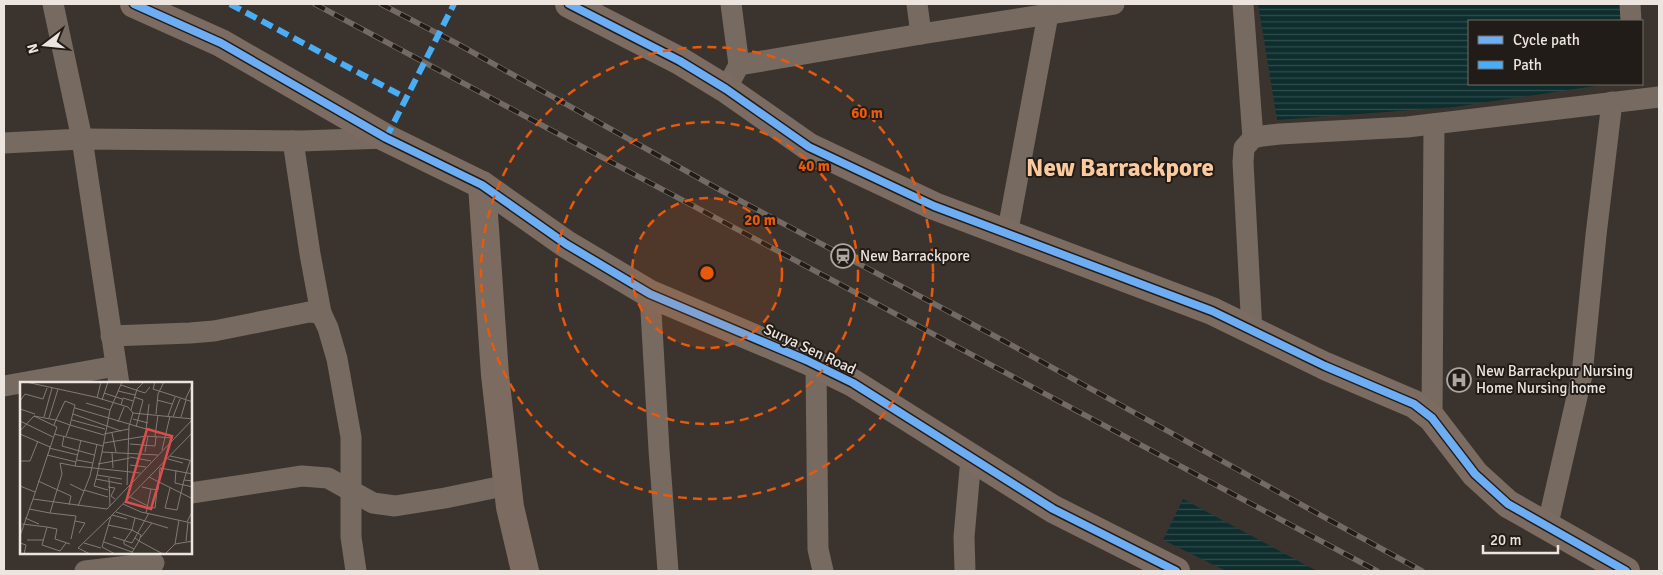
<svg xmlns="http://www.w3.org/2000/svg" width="1663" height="575" font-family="Signika,sans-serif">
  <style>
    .water { fill: url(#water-rules) }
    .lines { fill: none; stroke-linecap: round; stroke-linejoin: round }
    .street { stroke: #776a61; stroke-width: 21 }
    .secondary { stroke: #7b6b61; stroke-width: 28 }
    .rail-casing { stroke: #726a63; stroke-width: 5.5 }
    .rail { stroke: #221c18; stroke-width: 4; stroke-dasharray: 11; stroke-linecap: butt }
    .quiet { stroke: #49aef6; stroke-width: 6; stroke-dasharray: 12 6; stroke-linecap: butt }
    .cycleway-casing { stroke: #221c18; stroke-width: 11 }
    .cycleway { stroke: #6dadf4; stroke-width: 8 }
    .ring { fill: none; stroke: #e8590c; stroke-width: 2.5; stroke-dasharray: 9 6 }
    .labels { text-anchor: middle; stroke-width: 4; stroke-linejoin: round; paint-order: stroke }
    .poi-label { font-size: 15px; fill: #ece4de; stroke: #221c18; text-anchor: start }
    .street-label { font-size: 15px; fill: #ece4de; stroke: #221c18 }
    .town-label { font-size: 25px; font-weight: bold; fill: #fac99d; stroke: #221c18 }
    .inset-road { fill: none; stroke: #827a74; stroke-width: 1 }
    .view { fill: #da4e4c; fill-opacity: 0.15; stroke: #da4e4c; stroke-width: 2.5 }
    .inset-edge { fill: none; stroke: #ece4de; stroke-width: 2.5 }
    .centre { fill: #e8590c; stroke: #221c18; stroke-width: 2.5 }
    .ring-label { font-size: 15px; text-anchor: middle; font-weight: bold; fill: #e8590c; stroke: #221c18; stroke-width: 4; stroke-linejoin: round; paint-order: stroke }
  </style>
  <defs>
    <pattern id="water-rules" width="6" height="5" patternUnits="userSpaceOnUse" patternTransform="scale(1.25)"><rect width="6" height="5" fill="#0e2e2e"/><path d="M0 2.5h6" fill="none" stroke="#314c4c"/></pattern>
  </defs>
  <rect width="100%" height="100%" fill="#3b342e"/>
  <!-- water -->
  <g class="water">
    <path d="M 1258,4 L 1620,4 L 1622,21 L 1469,21 L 1469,84 L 1608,84 L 1455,107 L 1277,120 Z"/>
    <path d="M 1183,499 L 1317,571 L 1226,571 L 1163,540 Z"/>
  </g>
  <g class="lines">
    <!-- street -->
    <g class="street">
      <path d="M 53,4 L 82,139 L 119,384"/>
      <path d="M 731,4 L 739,65"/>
      <path d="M 917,4 L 921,34"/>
      <path d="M 1243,4 L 1253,138"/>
      <path d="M 1630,4 L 1631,21"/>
      <path d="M 726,89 L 739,65 L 921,34 L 1114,4"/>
      <path d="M 293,141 L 310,254 L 321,313"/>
      <path d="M 4,143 L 82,139 L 301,141 L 386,138"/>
      <path d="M 1007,235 L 1050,4"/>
      <path d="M 650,294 L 659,450 L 668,571"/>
      <path d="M 1252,331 L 1243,162 L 1244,148 L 1253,138 L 1262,136 L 1280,134 L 1407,127 L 1659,97"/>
      <path d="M 111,336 L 190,333 L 214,331 L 309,312 L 321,313 L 328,328 L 337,359 L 351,437 L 351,537 L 356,571"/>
      <path d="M 816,365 L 818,549 L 823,571"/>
      <path d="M 4,386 L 116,366"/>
      <path d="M 1432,418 L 1434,124"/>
      <path d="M 191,493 L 302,476 L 328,478 L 373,503 L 395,506 L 445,498 L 508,485"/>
      <path d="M 1547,528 L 1582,375 L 1596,235 L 1612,102"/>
      <path d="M 85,571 L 154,563"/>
      <path d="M 965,571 L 964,537 L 971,458"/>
    </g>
    <!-- secondary -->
    <g class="secondary">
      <path d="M 134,4 L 221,43 L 386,138 L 482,185 L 566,244 L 650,294 L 806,360 L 853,383 L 1053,509 L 1176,571"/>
      <path d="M 569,4 L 680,61 L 726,89 L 809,147 L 934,206 L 1212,311 L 1325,366 L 1414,404 L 1432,418 L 1475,474 L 1508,504 L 1626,571"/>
      <path d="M 482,185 L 495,375 L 510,507 L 525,571"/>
    </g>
    <!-- rail casing -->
    <g class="rail-casing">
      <g id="rail">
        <path d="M 315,4 L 1377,571"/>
        <path d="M 381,4 L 456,43 L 722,191 L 1004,341 L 1422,571"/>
      </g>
    </g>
    <!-- rail -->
    <use href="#rail" class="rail"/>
    <!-- quiet -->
    <g class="quiet">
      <path d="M 230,4 L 406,98"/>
      <path d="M 386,138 L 454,4"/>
    </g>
    <!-- cycleway casing -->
    <g class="cycleway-casing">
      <g id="cycleway">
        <path d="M 134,4 L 221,43 L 386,138 L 482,185 L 566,244 L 650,294 L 806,360 L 853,383 L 1053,509 L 1176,571"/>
        <path d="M 569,4 L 680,61 L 726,89 L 809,147 L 934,206 L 1212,311 L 1325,366 L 1414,404 L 1432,418 L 1475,474 L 1508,504 L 1626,571"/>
      </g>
    </g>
    <!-- cycleway -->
    <use href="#cycleway" class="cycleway"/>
  </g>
  <!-- distance rings -->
  <circle cx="707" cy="273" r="75" fill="#e8590c" fill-opacity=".12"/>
  <g class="ring">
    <circle cx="707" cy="273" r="75"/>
    <circle cx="707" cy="273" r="151"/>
    <circle cx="707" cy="273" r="226"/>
  </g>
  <!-- icons -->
  <defs>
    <g id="station-ring" transform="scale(1.25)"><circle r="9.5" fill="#221c18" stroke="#aea6a0" stroke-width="1.5"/><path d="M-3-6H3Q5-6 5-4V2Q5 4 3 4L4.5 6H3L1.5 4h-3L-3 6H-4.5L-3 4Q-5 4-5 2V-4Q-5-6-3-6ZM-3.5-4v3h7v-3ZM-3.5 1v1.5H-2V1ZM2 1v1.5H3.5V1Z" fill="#aea6a0"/></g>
    <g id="hospital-ring" transform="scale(1.25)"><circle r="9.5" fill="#221c18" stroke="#aea6a0" stroke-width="1.5"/><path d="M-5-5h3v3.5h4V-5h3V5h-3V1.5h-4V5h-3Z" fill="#aea6a0"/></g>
  </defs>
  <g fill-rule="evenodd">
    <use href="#station-ring" x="843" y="256"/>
    <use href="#hospital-ring" x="1459" y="380"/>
  </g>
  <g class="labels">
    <!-- poi labels -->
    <g class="poi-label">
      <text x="860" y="261">New Barrackpore</text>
      <text x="1476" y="376">New Barrackpur Nursing<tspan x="1476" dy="17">Home Nursing home</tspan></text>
    </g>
    <!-- street labels -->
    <g class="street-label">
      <text transform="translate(810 349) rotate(25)" y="5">Surya Sen Road</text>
    </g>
    <!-- town labels -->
    <g class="town-label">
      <text x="1120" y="176">New Barrackpore</text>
    </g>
  </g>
  <!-- overview -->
  <g transform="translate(20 382)">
    <rect width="172" height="172" fill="#3b342e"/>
    <path class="inset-road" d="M 6,0 L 75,15 L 108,25 L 113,31 L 173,37M 102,0 L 90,28 L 82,70 L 138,73M 135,0 L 133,7 L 173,20M 101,3 L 125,11 L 130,5M 98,9 L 115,13M 84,11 L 102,17M 114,15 L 123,18 L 116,45M 77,16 L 81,0M 82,18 L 88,0M 137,18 L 152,22M 165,18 L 173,1M 0,19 L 5,12 L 23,17 L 27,6M 66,21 L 90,28M 101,23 L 103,16 L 113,19M 55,26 L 126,47 L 129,22M 0,27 L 15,32M 111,28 L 117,7 L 123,1M 53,32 L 101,49M 136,32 L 138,12 L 144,0M 148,34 L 155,15M 24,35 L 32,6M 153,35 L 160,17M 161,35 L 166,18M 29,36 L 38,7M 113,37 L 128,41M 52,38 L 85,47M 0,39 L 33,55M 98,40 L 104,25M 0,49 L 14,34M 92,51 L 96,70M 0,52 L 30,65M 34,52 L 83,64M 84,52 L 109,47M 44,54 L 42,64 L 74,73M 46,54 L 50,43 L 84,53M 135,54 L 138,33M 84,61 L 126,54 L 153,56M 110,62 L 135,64 L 136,55M 29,66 L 58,73M 142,68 L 150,34M 125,70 L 128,54M 92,71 L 93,86M 27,73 L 56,80M 150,74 L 173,79M 110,75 L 131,79M 148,77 L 163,81M 57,78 L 73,81M 0,79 L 10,79 L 18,59M 78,82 L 110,76M 110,83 L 126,85M 55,84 L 120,91M 140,86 L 173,92M 156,88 L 155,101 L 173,105M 77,93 L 82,70M 129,95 L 173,117M 89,96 L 90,124M 76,97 L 102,102M 164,98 L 170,79M 18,99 L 51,114 L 49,123M 50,102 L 64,109M 107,103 L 109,44 L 113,31M 0,104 L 15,110M 88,105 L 95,106 L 91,114 L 95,117M 122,105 L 131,107 L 126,131M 150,106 L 145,126 L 157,128 L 164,98 L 173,99M 131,107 L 138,108 L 140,86M 64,108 L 88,115M 88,108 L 74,104 L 77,93 L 102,97M 110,115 L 128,124M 13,117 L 37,45 L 14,34 L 36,38 L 45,19 L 55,23 L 50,43 L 36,38 L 34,43M 33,121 L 42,92 L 40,81 L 55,84 L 61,58M 103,122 L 121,130 L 167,140 L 173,128M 58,124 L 70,94 L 77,62M 127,125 L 135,126 L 137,109M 9,127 L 30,131 L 33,121M 96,130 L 148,146M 30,131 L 56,134 L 51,157M 92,133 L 107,137M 5,136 L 19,142M 115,136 L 112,148 L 121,153 L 119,159 L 143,172M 55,139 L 65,141 L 59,151M 2,142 L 27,145 L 22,163 L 40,169 L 46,161M 88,143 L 112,148 L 105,158M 27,145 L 37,147 L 35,157 L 50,162M 0,154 L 13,117 L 87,127 L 173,37M 93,155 L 112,161 L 129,131M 121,155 L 132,141M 7,158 L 23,158M 104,158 L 104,162 L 114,167M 166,159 L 168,140 L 173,142M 84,160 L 112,170M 0,161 L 6,163 L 4,172M 64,161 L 81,166M 155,162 L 159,138M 70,172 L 58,166 L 90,135M 95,172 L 82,165 L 91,134 L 173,50M 111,172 L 119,159 L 115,156M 145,172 L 155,162 L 173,159"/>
    <path class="view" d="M 127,47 L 152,54 L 131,127 L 106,120 Z"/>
    <rect width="172" height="172" class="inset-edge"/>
  </g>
  <circle cx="707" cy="273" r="8" class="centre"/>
  <g class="ring-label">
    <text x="867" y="118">60 m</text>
    <text x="814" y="171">40 m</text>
    <text x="760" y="225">20 m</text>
  </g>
  <!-- border -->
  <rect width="1663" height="575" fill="none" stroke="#ece4de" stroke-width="10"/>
  <!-- legend -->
  <rect x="1468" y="20" width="175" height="65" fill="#221c18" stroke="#736c67"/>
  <rect x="1478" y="36" width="25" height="8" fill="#6dadf4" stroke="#736c67"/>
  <text x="1513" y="45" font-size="15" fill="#ece4de">Cycle path</text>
  <rect x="1478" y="61" width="25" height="8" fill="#49aef6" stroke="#736c67"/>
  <text x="1513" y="70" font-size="15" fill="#ece4de">Path</text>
  <!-- north arrow -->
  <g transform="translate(45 45) rotate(254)" stroke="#221c18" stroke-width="4" paint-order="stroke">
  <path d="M0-4L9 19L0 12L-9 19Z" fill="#ece4de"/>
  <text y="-8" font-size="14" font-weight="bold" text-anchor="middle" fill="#ece4de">N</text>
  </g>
  <!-- scale -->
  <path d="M1483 545v8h75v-8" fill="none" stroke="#ece4de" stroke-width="2.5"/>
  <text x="1490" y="545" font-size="15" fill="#ece4de" stroke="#221c18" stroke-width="4" paint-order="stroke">20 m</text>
</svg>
